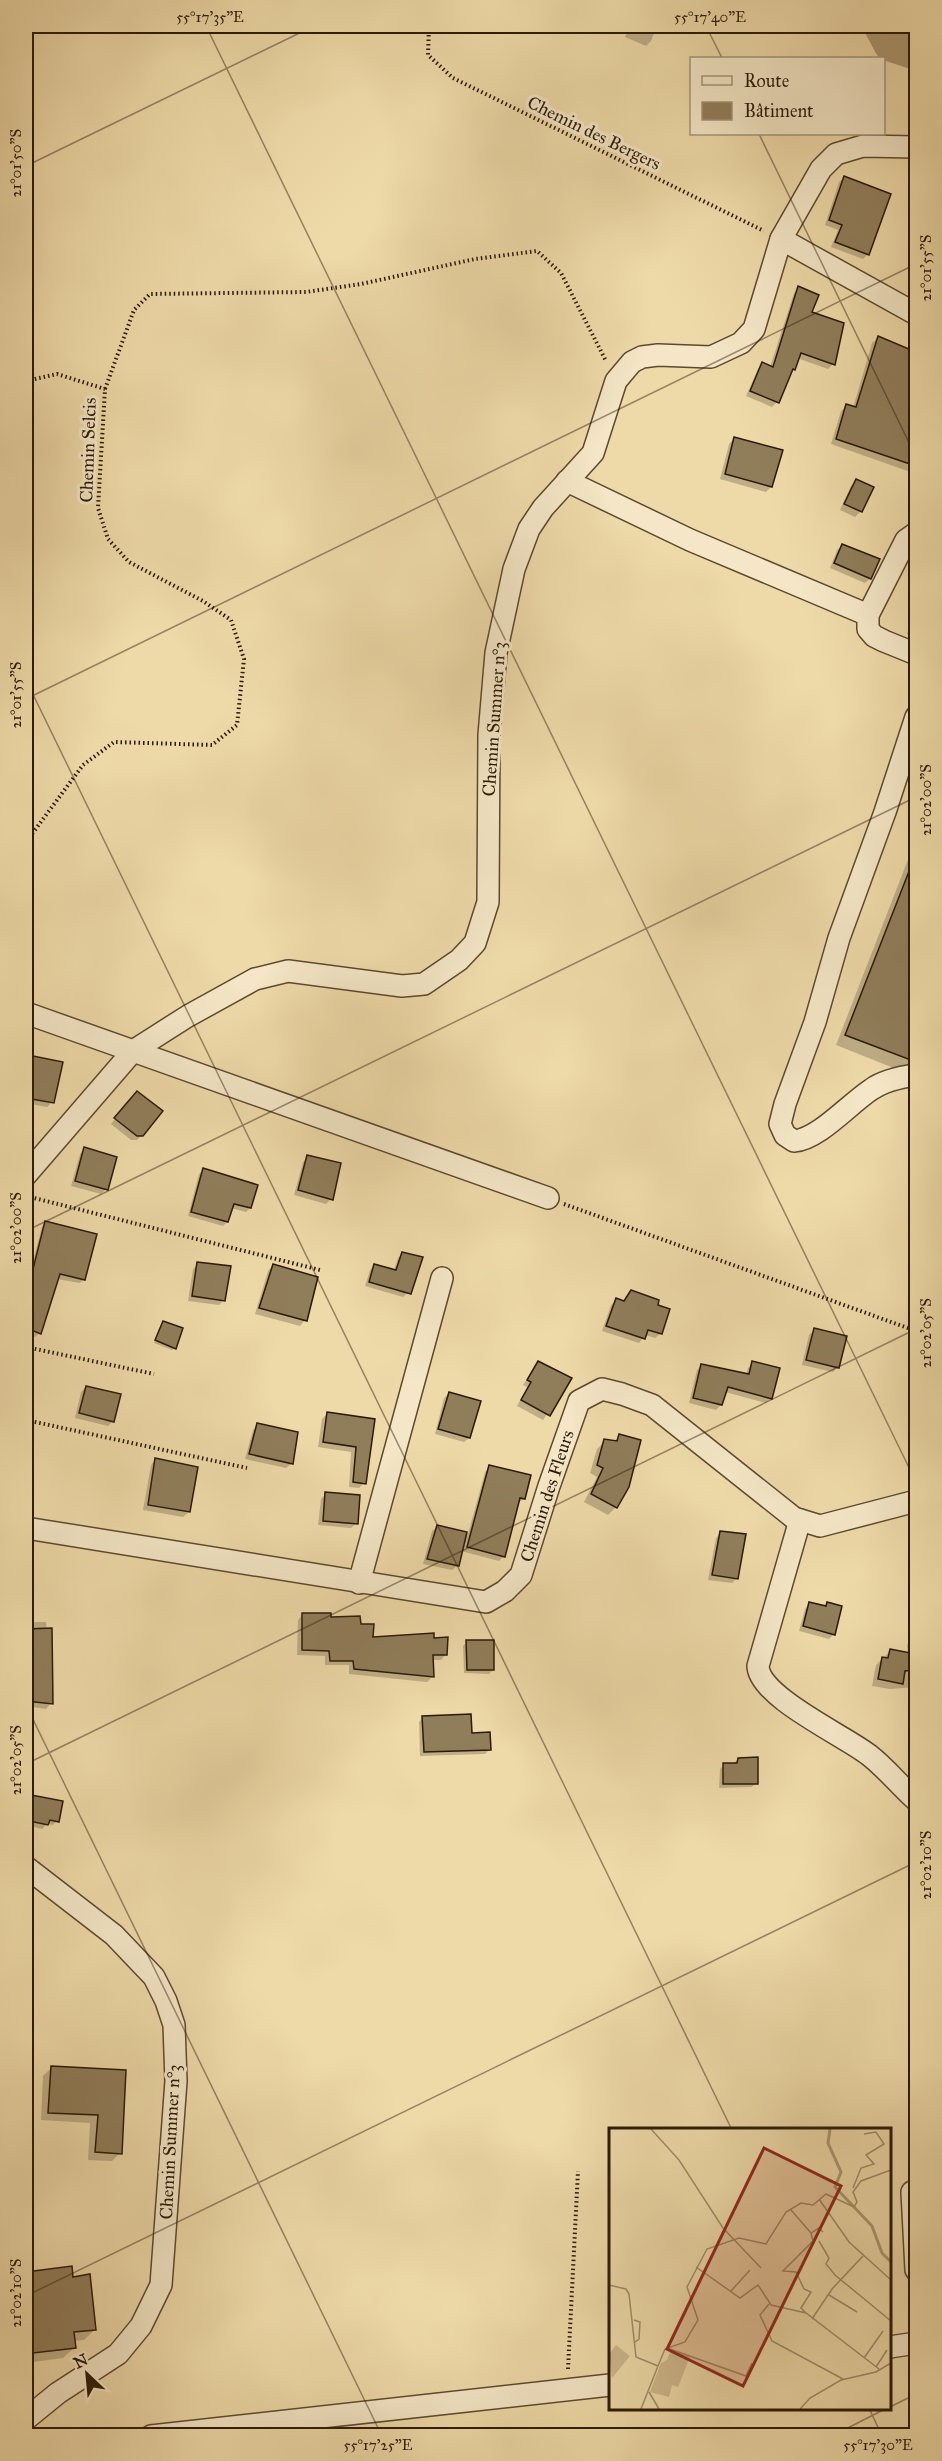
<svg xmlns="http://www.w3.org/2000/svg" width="942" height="2461" font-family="'IM FELL Great Primer',serif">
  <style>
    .shadow { fill: #0003 }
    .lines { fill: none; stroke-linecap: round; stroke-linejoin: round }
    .river { stroke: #ac9871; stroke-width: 38 }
    .building { fill: #907d5a; stroke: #2b1906; stroke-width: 1.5 }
    .minor-casing { stroke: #5c492e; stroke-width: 24 }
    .path { stroke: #2b1906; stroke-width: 4; stroke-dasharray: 1.5 3; stroke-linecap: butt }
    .minor { stroke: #f4e6c6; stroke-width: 21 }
    .ticks { fill: none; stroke: #2b1906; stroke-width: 1.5; stroke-opacity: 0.45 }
    .labels { text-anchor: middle; stroke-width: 6; stroke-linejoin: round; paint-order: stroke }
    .street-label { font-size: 18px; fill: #2b1906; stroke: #f4e6c6 }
    .inset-river { fill: none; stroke: #ac9871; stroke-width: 3 }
    .inset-road { fill: none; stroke: #a08c67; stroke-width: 1.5 }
    .view { fill: #8f2418; fill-opacity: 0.15; stroke: #8f2418; stroke-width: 3 }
    .inset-edge { fill: none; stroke: #2b1906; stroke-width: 3 }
    .neatline { fill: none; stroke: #2b1906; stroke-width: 2 }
    .ticks-label { font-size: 15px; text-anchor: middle; fill: #2b1906 }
  </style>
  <rect width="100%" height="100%" fill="#eed9a8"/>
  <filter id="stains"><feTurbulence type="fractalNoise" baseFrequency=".00333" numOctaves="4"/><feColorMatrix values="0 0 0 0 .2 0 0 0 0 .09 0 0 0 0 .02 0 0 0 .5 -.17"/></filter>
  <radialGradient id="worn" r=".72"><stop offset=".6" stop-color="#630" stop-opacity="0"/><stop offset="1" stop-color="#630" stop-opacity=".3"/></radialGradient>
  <!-- shadow -->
  <g class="shadow">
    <path d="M 630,26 L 657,26 L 651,41 L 646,46 L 625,37 Z"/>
    <path d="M 844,178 L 868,254 L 863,259 L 831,247 L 838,230 L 825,225 L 839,182 Z"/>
    <path d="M 916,253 L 916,278 L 908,275 Z"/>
    <path d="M 799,288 L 833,364 L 828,369 L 797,358 L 777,402 L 772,407 L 746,396 L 758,369 L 763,364 L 770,367 L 794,293 Z"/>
    <path d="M 878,338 L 916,352 L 916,474 L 831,444 L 841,411 L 847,406 L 853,408 L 872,343 Z"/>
    <path d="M 735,438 L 771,487 L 766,492 L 720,479 L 729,444 Z"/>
    <path d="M 856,481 L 861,511 L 855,517 L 840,510 L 851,486 Z"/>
    <path d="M 842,546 L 870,579 L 865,583 L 830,568 L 837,550 Z"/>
    <path d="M 916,606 L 916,638 L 907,634 Z"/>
    <path d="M 916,839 L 916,1077 L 836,1045 Z"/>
    <path d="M 34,1057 L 52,1102 L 47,1107 L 26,1103 L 26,1067 L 27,1067 Z"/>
    <path d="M 132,1098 L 142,1135 L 137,1140 L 131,1140 L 111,1124 Z"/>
    <path d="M 85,1149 L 106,1189 L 101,1194 L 71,1186 L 80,1154 Z"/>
    <path d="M 308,1157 L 331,1199 L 326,1204 L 294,1195 L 303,1162 Z"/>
    <path d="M 204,1169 L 250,1208 L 246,1212 L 231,1208 L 227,1222 L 223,1226 L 188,1216 L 199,1174 Z"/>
    <path d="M 46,1223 L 84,1279 L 80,1283 L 57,1279 L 40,1333 L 35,1337 L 26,1333 L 26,1287 L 42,1227 Z"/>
    <path d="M 403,1253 L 408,1292 L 403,1297 L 365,1286 L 370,1270 L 375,1265 L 394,1270 L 398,1258 Z"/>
    <path d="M 198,1264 L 224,1300 L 219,1305 L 188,1301 L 193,1269 Z"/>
    <path d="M 273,1265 L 305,1320 L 300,1326 L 255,1314 L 268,1271 Z"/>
    <path d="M 631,1291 L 668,1310 L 660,1334 L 655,1338 L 645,1335 L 639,1343 L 602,1331 L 611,1305 L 616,1300 L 623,1302 Z"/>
    <path d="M 163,1322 L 175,1348 L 172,1350 L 154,1343 Z"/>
    <path d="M 815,1330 L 838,1367 L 833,1372 L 802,1365 L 809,1335 Z"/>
    <path d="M 538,1363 L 570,1379 L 543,1420 L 517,1406 L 527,1387 L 523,1385 Z"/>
    <path d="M 753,1363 L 771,1398 L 766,1403 L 725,1392 L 721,1405 L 716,1410 L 689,1403 L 697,1370 L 702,1365 L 746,1375 L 748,1368 Z"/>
    <path d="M 86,1387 L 113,1421 L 108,1426 L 75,1418 L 81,1392 Z"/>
    <path d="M 449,1393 L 469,1438 L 464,1442 L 435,1434 L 444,1398 Z"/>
    <path d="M 328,1413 L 374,1420 L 364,1483 L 359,1488 L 349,1487 L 351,1452 L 318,1447 L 322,1419 Z"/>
    <path d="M 916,1416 L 916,1444 L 913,1444 L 915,1418 Z"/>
    <path d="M 258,1425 L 296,1433 L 291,1464 L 286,1468 L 245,1459 L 253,1430 Z"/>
    <path d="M 620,1436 L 616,1507 L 608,1515 L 584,1502 L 597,1477 L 590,1473 L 597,1449 L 605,1441 L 613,1442 Z"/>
    <path d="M 156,1459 L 189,1512 L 183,1517 L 143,1510 L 151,1465 Z"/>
    <path d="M 490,1467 L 524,1499 L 517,1503 L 504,1556 L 499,1561 L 461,1551 L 457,1566 L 452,1570 L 423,1564 L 432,1531 L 437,1527 L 468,1534 L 485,1472 Z"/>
    <path d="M 326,1494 L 357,1523 L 351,1528 L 318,1525 L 321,1499 Z"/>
    <path d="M 721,1533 L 737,1578 L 732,1583 L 708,1580 L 716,1538 Z"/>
    <path d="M 828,1603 L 834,1634 L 829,1639 L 799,1631 L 805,1609 L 809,1604 L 824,1607 Z"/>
    <path d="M 303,1614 L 360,1625 L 372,1639 L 432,1640 L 446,1654 L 441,1660 L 432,1660 L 432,1677 L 427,1682 L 349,1674 L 349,1665 L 325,1665 L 325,1656 L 297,1655 L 298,1620 Z"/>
    <path d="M 26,1622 L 46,1622 L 51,1703 L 46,1709 L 26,1706 Z"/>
    <path d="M 914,1638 L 916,1638 L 916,1687 L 890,1689 L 872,1686 L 876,1665 L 890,1651 L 908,1654 L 907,1645 Z"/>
    <path d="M 467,1642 L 493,1670 L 489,1674 L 464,1673 L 463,1646 Z"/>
    <path d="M 423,1717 L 470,1734 L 489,1750 L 485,1754 L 420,1756 L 419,1722 Z"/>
    <path d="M 738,1759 L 756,1783 L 752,1787 L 719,1788 L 720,1769 L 724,1765 L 734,1763 Z"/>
    <path d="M 26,1796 L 61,1802 L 57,1821 L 53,1825 L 47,1824 L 42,1829 L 26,1825 Z"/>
    <path d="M 52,2067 L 125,2071 L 120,2153 L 112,2161 L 88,2160 L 90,2123 L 41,2120 L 43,2076 Z"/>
    <path d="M 70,2268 L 71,2278 L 95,2329 L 84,2340 L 73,2341 L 74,2348 L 63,2358 L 26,2363 L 26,2273 Z"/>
  </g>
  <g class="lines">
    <!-- river -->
    <path class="river" d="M 883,26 L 892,43 L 916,51"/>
  </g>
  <!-- building -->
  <g class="building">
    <path d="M 844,176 L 891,194 L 869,255 L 835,242 L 842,225 L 829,220 Z"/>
    <path d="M 798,286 L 819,295 L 812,312 L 844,323 L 835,365 L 801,353 L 795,370 L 793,369 L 779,403 L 750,391 L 762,362 L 773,367 Z"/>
    <path d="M 878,336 L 916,352 L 916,456 L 913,465 L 836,439 L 846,404 L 856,407 Z"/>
    <path d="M 734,437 L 783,450 L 772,487 L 725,474 Z"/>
    <path d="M 856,479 L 874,487 L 862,512 L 844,504 Z"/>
    <path d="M 842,544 L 880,559 L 871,579 L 834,563 Z"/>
    <path d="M 915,856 L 916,856 L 916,1062 L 845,1035 Z"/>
    <path d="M 33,1056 L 63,1062 L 54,1103 L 26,1098 L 26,1066 L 31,1067 Z"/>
    <path d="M 137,1091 L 163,1111 L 143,1136 L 137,1136 L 114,1118 Z"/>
    <path d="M 84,1147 L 117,1157 L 108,1190 L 75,1181 Z"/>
    <path d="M 307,1155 L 341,1163 L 333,1200 L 298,1190 Z"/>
    <path d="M 203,1168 L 258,1185 L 251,1208 L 234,1204 L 228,1222 L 191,1212 Z"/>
    <path d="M 45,1221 L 97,1234 L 85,1280 L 60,1274 L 41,1334 L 26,1328 L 26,1297 Z"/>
    <path d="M 402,1252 L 423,1257 L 411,1294 L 369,1282 L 374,1264 L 396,1270 Z"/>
    <path d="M 197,1262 L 231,1266 L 225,1301 L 192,1296 Z"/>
    <path d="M 273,1264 L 318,1277 L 307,1321 L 259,1308 Z"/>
    <path d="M 631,1290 L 659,1300 L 658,1305 L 670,1309 L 662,1334 L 648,1330 L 645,1339 L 606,1326 L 616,1298 L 624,1301 Z"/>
    <path d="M 163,1321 L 183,1328 L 176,1349 L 155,1340 Z"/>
    <path d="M 814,1328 L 847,1336 L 839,1368 L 806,1360 Z"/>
    <path d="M 538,1361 L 572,1378 L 550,1416 L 521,1400 L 531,1382 L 527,1380 Z"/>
    <path d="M 752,1361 L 780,1368 L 772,1399 L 728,1387 L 722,1405 L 693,1398 L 701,1364 L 749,1374 Z"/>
    <path d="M 86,1386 L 121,1394 L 114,1422 L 79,1413 Z"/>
    <path d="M 449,1392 L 481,1401 L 470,1438 L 438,1429 Z"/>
    <path d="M 327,1412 L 375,1419 L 366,1484 L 353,1482 L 356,1447 L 323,1442 Z"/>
    <path d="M 257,1423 L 298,1432 L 293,1464 L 249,1454 Z"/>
    <path d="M 619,1434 L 641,1440 L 629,1487 L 617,1508 L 591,1494 L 603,1468 L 597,1465 L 604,1439 L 617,1441 Z"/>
    <path d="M 155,1458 L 198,1467 L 190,1512 L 148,1505 Z"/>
    <path d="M 489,1465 L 531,1475 L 525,1499 L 520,1498 L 505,1557 L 467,1547 Z"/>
    <path d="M 325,1492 L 360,1495 L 358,1524 L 323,1521 Z"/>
    <path d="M 437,1525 L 467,1532 L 459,1566 L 427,1559 Z"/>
    <path d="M 720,1531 L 746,1534 L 738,1579 L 712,1575 Z"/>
    <path d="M 809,1602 L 826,1606 L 827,1602 L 842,1606 L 835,1635 L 803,1626 Z"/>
    <path d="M 302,1613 L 331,1613 L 331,1617 L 360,1616 L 361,1624 L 374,1624 L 373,1637 L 434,1633 L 434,1638 L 448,1637 L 447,1655 L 433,1655 L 434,1677 L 354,1669 L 353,1661 L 330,1661 L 329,1651 L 302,1650 Z"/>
    <path d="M 52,1628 L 53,1704 L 26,1701 L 26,1629 Z"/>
    <path d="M 466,1640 L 494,1640 L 494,1670 L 467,1670 Z"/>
    <path d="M 890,1649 L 916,1654 L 916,1670 L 905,1671 L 903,1684 L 878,1679 L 882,1657 L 888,1658 Z"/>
    <path d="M 471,1714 L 472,1733 L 490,1732 L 491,1750 L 424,1752 L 422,1716 Z"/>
    <path d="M 758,1757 L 758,1784 L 723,1784 L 723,1763 L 737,1763 L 738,1758 Z"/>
    <path d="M 26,1794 L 63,1801 L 59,1822 L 50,1820 L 48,1825 L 29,1821 L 30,1816 L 26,1815 Z"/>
    <path d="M 51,2066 L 126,2070 L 122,2154 L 95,2152 L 98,2115 L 48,2113 Z"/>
    <path d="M 72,2266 L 73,2277 L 90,2274 L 96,2330 L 74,2332 L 76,2348 L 33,2353 L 26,2293 L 26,2272 Z"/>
  </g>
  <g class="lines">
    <!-- minor casing -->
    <g class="minor-casing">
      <g id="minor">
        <path d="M 781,239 L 916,314"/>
        <path d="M 567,481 L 690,540 L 868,615"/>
        <path d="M 916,533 L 906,540 L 868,615 L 868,629 L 874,636 L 884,641 L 916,654"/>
        <path d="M 916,717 L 885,812 L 839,938 L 815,1022 L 785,1104 L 780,1124 L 785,1135 L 794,1141 C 819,1139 850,1103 872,1089 C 885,1080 901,1077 916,1075"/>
        <path d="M 26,1013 L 548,1198"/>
        <path d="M 26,1175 L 133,1051 L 188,1016 L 255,979 L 288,971 L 402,986 L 424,984 L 459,960 L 475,943 L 488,902 L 489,735 L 496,653 L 514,569 L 529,529 L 543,508 L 593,453 L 616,381 L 632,362 L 642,357 L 658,355 L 711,357 L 741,343 L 754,329 L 781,239 L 821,169 L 836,154 L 863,146 L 916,147"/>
        <path d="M 800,1520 L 758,1666 C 759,1697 845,1736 869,1755 C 886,1768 900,1786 916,1800"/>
        <path d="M 26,1528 L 486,1602 L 505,1591 L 521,1575 L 549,1486 L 579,1401 L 602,1389 L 622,1394 L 652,1405 L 794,1518 L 820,1526 L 916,1501"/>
        <path d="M 359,1583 L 442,1278"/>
        <path d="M 26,1867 L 114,1935 L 154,1977 L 166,2001 L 174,2025 L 176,2081 L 161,2285 L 141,2326 L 118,2354 L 58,2393 L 26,2419"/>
        <path d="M 912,2192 L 916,2270"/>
        <path d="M 890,2347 L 916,2343"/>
        <path d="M 151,2436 L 610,2385"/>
      </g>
    </g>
    <!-- path -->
    <g class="path">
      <path d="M 429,26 L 428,55 L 453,78 L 764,231"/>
      <path d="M 26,381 L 57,374 L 105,389 L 98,508 L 108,539 L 129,562 L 203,601 L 231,620 L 244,659 L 237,725 L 212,745 L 114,742 L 83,765 L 26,842"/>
      <path d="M 105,389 L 134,310 L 150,294 L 306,292 L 361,284 L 475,259 L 537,251 L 561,273 L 606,361"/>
      <path d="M 26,1196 L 320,1270"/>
      <path d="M 564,1204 L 916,1331"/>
      <path d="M 26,1347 L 154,1374"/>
      <path d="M 26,1420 L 247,1468"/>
      <path d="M 568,2369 L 578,2171"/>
    </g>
    <!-- minor -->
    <use href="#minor" class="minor"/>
  </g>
  <!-- ticks -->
  <path class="ticks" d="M 206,26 L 916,1482M 706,26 L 722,58M 759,134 L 916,457M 26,166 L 314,26M 26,680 L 732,2130M 26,699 L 916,264M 26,1231 L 916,797M 26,1705 L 382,2436M 26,1764 L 916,1329M 26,2296 L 916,1862M 890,2407 L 916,2394M 869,2408 L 882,2436M 832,2436 L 887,2408"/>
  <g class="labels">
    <!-- street labels -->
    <g class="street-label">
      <text transform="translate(594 133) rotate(26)" y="6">Chemin des Bergers</text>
      <text transform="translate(88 450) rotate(-88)" y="6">Chemin Selcis</text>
      <text transform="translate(494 719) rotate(-86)" y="6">Chemin Summer n°3</text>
      <text transform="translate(547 1496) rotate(-72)" y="6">Chemin des Fleurs</text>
      <text transform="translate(170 2142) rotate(-87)" y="6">Chemin Summer n°3</text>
    </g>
  </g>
  <!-- overview -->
  <g transform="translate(609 2128)">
    <rect width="282" height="282" fill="#eed9a8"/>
    <path d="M 7,217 L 21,228 L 3,250 L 0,226 ZM 62,222 L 81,229 L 69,259 L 63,257 L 60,269 L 41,264 L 52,235 L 58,232 Z" fill="#cdb88c"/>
    <path class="inset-river" d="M 221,1 L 219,15 L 232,44 L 226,59 L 263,98 L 273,125 L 282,134"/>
    <path class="inset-road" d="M 42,1 L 70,32 L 114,100 L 152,140M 244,60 L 252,40 L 265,36 L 257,27 L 275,16 L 267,4 L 255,6M 210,71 L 240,114 L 282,152M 182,82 L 202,105M 210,113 L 220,130 L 217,136 L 226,147 L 282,193M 87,139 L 131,170 L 149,157 L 162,177 L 197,185 L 270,241M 0,157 L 17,161 L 20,166 L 27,229 L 49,238 L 32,281M 122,163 L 141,142M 220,167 L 248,184M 160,176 L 151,187 L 163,213 L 234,251M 196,184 L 192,180 L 202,164 L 195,161 L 187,144 L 174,143 L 204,113 L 202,105 L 210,100 L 214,104M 203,191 L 223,161 L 254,128M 25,192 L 31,194 L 30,211 L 26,214M 58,220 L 137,248 L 143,235M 255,230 L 274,203M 49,238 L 56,221 L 76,214 L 89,192 L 78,159 L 98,121 L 130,110 L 157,116 L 177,84 L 192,75 L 204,77 L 217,66 L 245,79 L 248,74 L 244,64 L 252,53 L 282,42M 267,239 L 278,222M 40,264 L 50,281M 191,281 L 201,270 L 232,252 L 267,244 L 282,235"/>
    <path class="view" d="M 155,20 L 232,58 L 134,258 L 58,221 Z"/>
    <rect width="282" height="282" class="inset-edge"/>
  </g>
  <!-- margin -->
  <rect width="942" height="2461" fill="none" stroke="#eed9a8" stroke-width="66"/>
  <!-- legend -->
  <rect x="690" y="57" width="195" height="78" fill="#f4e6c6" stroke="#a49479" stroke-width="1.5"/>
  <rect x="702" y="76" width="30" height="9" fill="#f4e6c6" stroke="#a49479" stroke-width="1.5"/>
  <text x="744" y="87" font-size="18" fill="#2b1906">Route</text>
  <rect x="702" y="102" width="30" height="18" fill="#907d5a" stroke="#a49479" stroke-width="1.5"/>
  <text x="744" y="117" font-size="18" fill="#2b1906">Bâtiment</text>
  <!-- north arrow -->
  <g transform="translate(87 2374) rotate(334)" stroke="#f4e6c6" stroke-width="4.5" paint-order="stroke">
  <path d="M0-4.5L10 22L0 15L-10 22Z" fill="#2b1906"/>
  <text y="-9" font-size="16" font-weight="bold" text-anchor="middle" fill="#2b1906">N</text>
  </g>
  <rect x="33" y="33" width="876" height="2395" class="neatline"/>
  <g class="ticks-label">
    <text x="210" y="22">55°17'35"E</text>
    <text x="710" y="22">55°17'40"E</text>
    <text transform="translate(16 163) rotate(-90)" y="5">21°01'50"S</text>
    <text transform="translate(926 268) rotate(-90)" y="5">21°01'55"S</text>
    <text transform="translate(16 695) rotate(-90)" y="5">21°01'55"S</text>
    <text transform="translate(926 800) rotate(-90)" y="5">21°02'00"S</text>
    <text transform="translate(16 1228) rotate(-90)" y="5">21°02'00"S</text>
    <text transform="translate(926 1333) rotate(-90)" y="5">21°02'05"S</text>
    <text transform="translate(16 1760) rotate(-90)" y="5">21°02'05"S</text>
    <text transform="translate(926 1865) rotate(-90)" y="5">21°02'10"S</text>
    <text transform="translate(16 2293) rotate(-90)" y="5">21°02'10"S</text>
    <text x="378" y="2450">55°17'25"E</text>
    <text x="878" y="2450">55°17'30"E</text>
  </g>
  <rect width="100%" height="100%" filter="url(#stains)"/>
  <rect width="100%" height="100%" fill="url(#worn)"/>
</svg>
